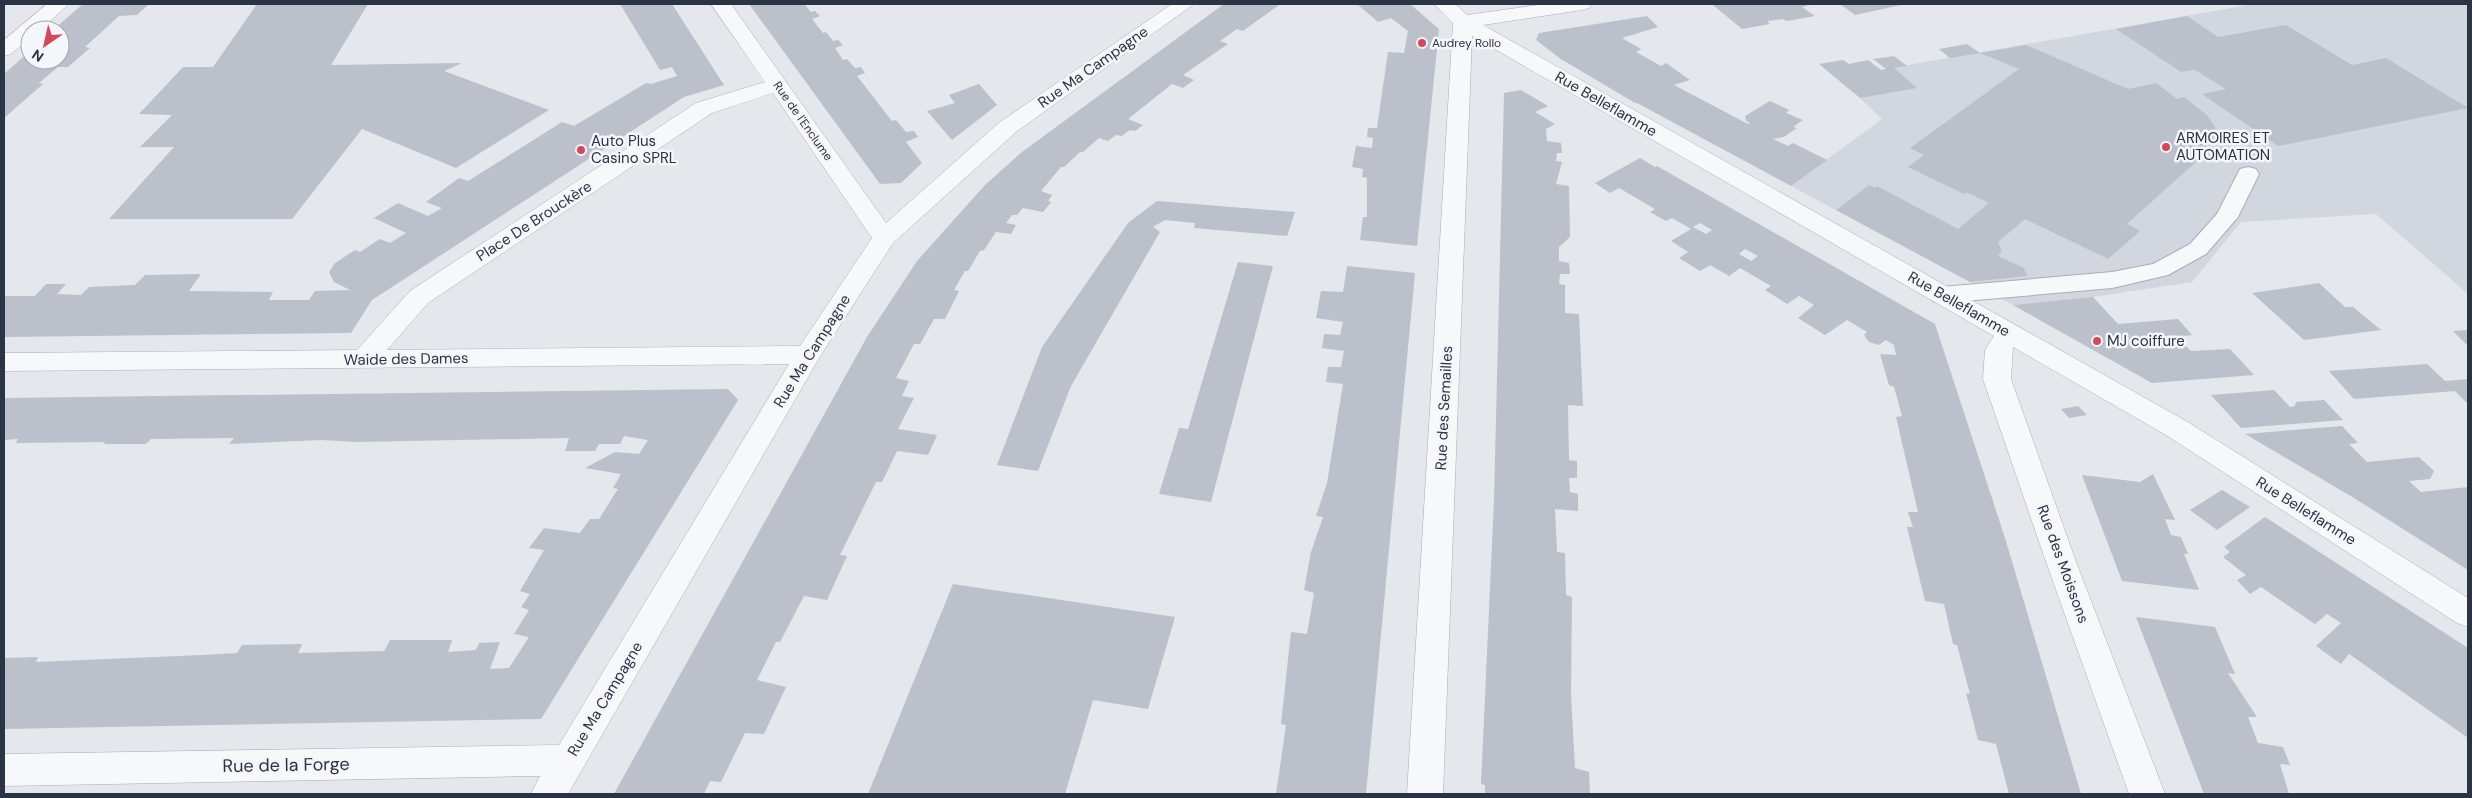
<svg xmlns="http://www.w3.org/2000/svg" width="2472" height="798" font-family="'DM Sans',sans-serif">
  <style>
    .built { fill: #d2d6de }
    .building { fill: #bbc0ca; fill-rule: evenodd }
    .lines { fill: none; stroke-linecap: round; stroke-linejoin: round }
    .service-casing { stroke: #a9aeb7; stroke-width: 2 }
    .minor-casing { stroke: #a9aeb7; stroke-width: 1 }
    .service { fill: #f7f8fa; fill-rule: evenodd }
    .minor { fill: #f7f8fa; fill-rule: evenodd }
    .poi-dot { fill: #d1495b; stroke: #f4f6f9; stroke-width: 2 }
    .labels { text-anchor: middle; stroke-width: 5; stroke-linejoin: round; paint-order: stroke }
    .far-poi-label { font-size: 12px; fill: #2b3445; stroke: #f4f6f9; text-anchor: start }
    .far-street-label { font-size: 12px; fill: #2b3445; stroke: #f4f6f9 }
    .street-label { font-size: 15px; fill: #2b3445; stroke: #f4f6f9 }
    .poi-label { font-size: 15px; fill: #2b3445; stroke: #f4f6f9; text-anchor: start }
    .near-street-label { font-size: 18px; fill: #2b3445; stroke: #f4f6f9 }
  </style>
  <rect width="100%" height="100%" fill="#e4e7ec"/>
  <!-- built -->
  <path class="built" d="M 2254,4 L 2468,4 L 2468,294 L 2376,214 L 2241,222 L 2192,282 L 2093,297 L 2013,305 L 1791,186 L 1882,119 L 1860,98 L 1886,69 Z"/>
  <!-- building -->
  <g class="building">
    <path d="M 83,4 L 149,4 L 137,15 L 119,16 L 85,47 L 90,48 L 68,67 L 58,67 L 39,83 L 43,84 L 4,118 L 4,74 L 30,51 L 30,60 L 60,60 L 60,30 L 53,30 Z"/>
    <path d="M 257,4 L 368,4 L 331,65 L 462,63 L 444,71 L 549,110 L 456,168 L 362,129 L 292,219 L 109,219 L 174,147 L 140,147 L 172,115 L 139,114 L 183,67 L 213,67 Z"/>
    <path d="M 620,4 L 672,4 L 724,85 L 684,97 L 372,300 L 351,333 L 4,337 L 4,296 L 35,296 L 46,284 L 66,284 L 57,294 L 81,295 L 89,287 L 135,285 L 145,275 L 201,274 L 189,291 L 273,292 L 269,300 L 309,300 L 315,291 L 350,290 L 334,282 L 329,272 L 335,263 L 355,250 L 360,252 L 380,239 L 390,243 L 406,233 L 374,218 L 398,203 L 428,216 L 442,208 L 426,202 L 459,178 L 468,181 L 562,122 L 574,126 L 646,83 L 651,84 L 677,76 L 672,67 L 660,70 Z"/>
    <path d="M 749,4 L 804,4 L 811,12 L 815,11 L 820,16 L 812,19 L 823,33 L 826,32 L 833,41 L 838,40 L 843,45 L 835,48 L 843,60 L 847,59 L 855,68 L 861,67 L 865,73 L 857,76 L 892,121 L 896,120 L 906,132 L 914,131 L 918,137 L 906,142 L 922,163 L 901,183 L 880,184 Z"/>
    <path d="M 1224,4 L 1279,5 L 1243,31 L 1237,29 L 1220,41 L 1228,44 L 1183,75 L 1194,80 L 1183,88 L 1172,84 L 1128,119 L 1143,125 L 1135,131 L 1130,130 L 1122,136 L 1116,135 L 1108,141 L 1099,138 L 1083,152 L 1080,152 L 1064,167 L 1061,167 L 1041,191 L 1052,195 L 1048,201 L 1051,202 L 1043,212 L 1023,208 L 1017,215 L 1012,215 L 1006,223 L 1016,225 L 1011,234 L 996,232 L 984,250 L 980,251 L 968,271 L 965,271 L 954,290 L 959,291 L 945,319 L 934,319 L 920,344 L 914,344 L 896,378 L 909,381 L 902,396 L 914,398 L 898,429 L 937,435 L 928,455 L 897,451 L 882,482 L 876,482 L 840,555 L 847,556 L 827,600 L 804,596 L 780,642 L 776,642 L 757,680 L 786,687 L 764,734 L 745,733 L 721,782 L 710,781 L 704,794 L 614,794 L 867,337 L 917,261 L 985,185 L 1022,152 Z"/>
    <path d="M 1357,4 L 1410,4 L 1439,29 L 1417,246 L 1360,240 L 1363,217 L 1367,217 L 1367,178 L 1362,177 L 1363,169 L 1352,167 L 1356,146 L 1372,148 L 1373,138 L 1367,137 L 1368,128 L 1377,128 L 1388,52 L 1404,53 L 1408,31 L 1391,18 L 1378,22 Z"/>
    <path d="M 1724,4 L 1813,4 L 1802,7 L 1815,16 L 1787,21 L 1783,19 L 1767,21 L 1770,24 L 1742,29 L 1713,5 Z"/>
    <path d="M 1840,4 L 1901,4 L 1901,5 L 1855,15 Z"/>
    <path d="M 1647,16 L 1658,27 L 1622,38 L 1641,49 L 1636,52 L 1661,66 L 1666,63 L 1690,80 L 1674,85 L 1748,124 L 1750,123 L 1746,121 L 1745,116 L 1770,101 L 1789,110 L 1786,113 L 1803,120 L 1793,127 L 1797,128 L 1784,137 L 1773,139 L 1788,146 L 1793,143 L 1827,160 L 1791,186 L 1637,103 L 1635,103 L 1561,59 L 1536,40 L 1539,33 Z"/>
    <path d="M 2187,16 L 2218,37 L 2286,25 L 2352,65 L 2386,58 L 2468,108 L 2278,146 L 2202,94 L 2226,89 L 2195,70 L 2181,72 L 2116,29 Z"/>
    <path d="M 1967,44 L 1980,53 L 1950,58 L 1939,49 Z"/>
    <path d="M 2026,45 L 2128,89 L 2156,83 L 2177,99 L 2184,97 L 2207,115 L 2215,127 L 2215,135 L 2205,149 L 2209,150 L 2127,224 L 2140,231 L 2108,259 L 2025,219 L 1998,242 L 2002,251 L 1998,256 L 2024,268 L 2027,276 L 1970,282 L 1836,210 L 1869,185 L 1875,188 L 1877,186 L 1958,229 L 1989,203 L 1966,192 L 1964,194 L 1908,167 L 1924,155 L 1910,148 L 2019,69 L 1980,53 Z"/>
    <path d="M 1894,56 L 1907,66 L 1894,68 L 1917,88 L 1860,98 L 1819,64 L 1843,60 L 1849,64 L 1868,60 L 1881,70 L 1886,69 L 1873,59 Z"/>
    <path d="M 979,84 L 997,105 L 952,140 L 927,111 L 955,103 L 949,95 Z"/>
    <path d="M 1521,90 L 1548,106 L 1535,112 L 1555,124 L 1546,129 L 1547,141 L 1561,143 L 1562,153 L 1557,153 L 1556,161 L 1562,162 L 1556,184 L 1569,186 L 1570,237 L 1559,247 L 1559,261 L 1569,263 L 1570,274 L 1560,274 L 1559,284 L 1565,285 L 1565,313 L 1579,314 L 1583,406 L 1568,405 L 1569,460 L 1577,461 L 1577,478 L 1569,478 L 1570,492 L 1578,494 L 1578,511 L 1555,509 L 1557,552 L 1565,553 L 1566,595 L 1572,597 L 1571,695 L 1575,768 L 1589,772 L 1590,794 L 1485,794 L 1485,785 L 1481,784 L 1494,500 L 1504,93 Z"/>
    <path d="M 1640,158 L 1655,167 L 1657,166 L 1935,324 L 2005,538 L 2081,794 L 2009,794 L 1996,744 L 1978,740 L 1966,693 L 1970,694 L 1957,645 L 1953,644 L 1944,604 L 1925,601 L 1907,527 L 1913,527 L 1908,512 L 1918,512 L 1896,417 L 1902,416 L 1894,387 L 1889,385 L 1880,354 L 1896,355 L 1894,345 L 1886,340 L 1879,345 L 1869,342 L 1864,335 L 1867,332 L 1847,320 L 1825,335 L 1798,318 L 1814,305 L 1799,296 L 1787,304 L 1765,290 L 1771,286 L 1740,268 L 1729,276 L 1710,265 L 1700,271 L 1679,258 L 1688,252 L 1671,241 L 1691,229 L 1672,218 L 1666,221 L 1650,212 L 1655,209 L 1619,188 L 1610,193 L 1595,183 ZM 1700,223 L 1712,230 L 1706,234 L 1693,227 ZM 1745,249 L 1758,256 L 1751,261 L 1739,254 Z"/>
    <path d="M 1157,201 L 1295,212 L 1287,236 L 1194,228 L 1195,223 L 1165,220 L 1153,227 L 1160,232 L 1071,386 L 1038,471 L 997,465 L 1042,347 L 1128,223 Z"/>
    <path d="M 1238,262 L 1273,266 L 1211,502 L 1159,494 L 1179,428 L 1188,429 Z"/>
    <path d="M 1347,266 L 1415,273 L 1366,794 L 1276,794 L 1286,725 L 1281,724 L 1291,632 L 1307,634 L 1314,593 L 1304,590 L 1311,552 L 1323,517 L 1316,516 L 1327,483 L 1343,384 L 1326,382 L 1328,367 L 1341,367 L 1344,351 L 1322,348 L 1324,334 L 1340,335 L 1343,322 L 1316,318 L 1321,291 L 1343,292 Z"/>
    <path d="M 2319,283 L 2345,307 L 2353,307 L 2381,330 L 2304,340 L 2252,293 Z"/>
    <path d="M 2093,297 L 2118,324 L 2178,319 L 2192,335 L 2176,337 L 2191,351 L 2230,349 L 2254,375 L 2152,383 L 2013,305 Z"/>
    <path d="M 2468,330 L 2468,346 L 2453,331 Z"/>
    <path d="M 2427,364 L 2445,381 L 2468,379 L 2468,404 L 2455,391 L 2354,399 L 2329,371 Z"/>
    <path d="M 728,389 L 738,400 L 541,719 L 4,729 L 4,658 L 38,657 L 36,662 L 203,655 L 237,653 L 242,645 L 302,644 L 298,653 L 384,651 L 390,640 L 452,640 L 448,652 L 476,650 L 479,643 L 500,642 L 490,669 L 509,668 L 529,637 L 514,634 L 529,610 L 521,607 L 530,594 L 520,591 L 544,550 L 529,548 L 544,528 L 580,533 L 590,519 L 599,519 L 618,489 L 613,488 L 621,474 L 585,468 L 615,452 L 639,454 L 648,440 L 624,436 L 620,444 L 599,444 L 595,451 L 565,451 L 569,438 L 356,442 L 321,440 L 229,444 L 234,438 L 151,439 L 146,444 L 104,444 L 105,442 L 16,443 L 18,439 L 4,440 L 4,398 Z"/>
    <path d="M 2274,390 L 2290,407 L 2295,406 L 2296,402 L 2324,400 L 2343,420 L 2241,428 L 2211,395 Z"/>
    <path d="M 2078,406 L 2087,415 L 2069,418 L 2061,409 Z"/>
    <path d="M 2342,426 L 2358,443 L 2349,444 L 2367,462 L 2419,457 L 2434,471 L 2430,479 L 2409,481 L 2421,492 L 2468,487 L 2468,570 L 2354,498 L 2245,434 Z"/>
    <path d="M 2153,474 L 2175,520 L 2165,519 L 2171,535 L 2181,537 L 2188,554 L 2184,554 L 2199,590 L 2122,581 L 2082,475 L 2140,482 Z"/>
    <path d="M 2222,490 L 2250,507 L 2217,530 L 2190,510 Z"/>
    <path d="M 2265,517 L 2468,648 L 2468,738 L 2349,654 L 2341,664 L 2316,646 L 2341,623 L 2327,614 L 2315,624 L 2261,587 L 2250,594 L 2237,580 L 2246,575 L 2223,557 L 2230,552 L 2224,547 Z"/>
    <path d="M 953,584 L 1175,617 L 1148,709 L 1093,700 L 1065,794 L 868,794 Z"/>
    <path d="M 2136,617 L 2215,627 L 2235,674 L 2228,673 L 2257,717 L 2248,717 L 2258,743 L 2283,747 L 2290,765 L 2280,764 L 2289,794 L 2204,794 Z"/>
  </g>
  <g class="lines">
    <!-- service casing -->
    <g class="service-casing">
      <path id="service" d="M 2248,167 L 2256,169 L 2259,174 L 2238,217 L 2206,254 L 2168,275 L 2112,288 L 1942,303 L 1933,301 L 1930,295 L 1933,289 L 1942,287 L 2112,272 L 2153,264 L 2190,244 L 2217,214 L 2240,169 Z"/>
    </g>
    <!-- minor casing -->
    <g class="minor-casing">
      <g id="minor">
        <path d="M 47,4 L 69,4 L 40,30 L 30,30 L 30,38 L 11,54 L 4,56 L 4,40 Z"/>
        <path d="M 711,4 L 731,4 L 886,223 L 1000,122 L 1172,4 L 1194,4 L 1016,132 L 893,243 L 819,358 L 568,794 L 531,794 L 540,776 L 4,786 L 4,754 L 559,745 L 789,364 L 4,371 L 4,353 L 357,350 L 410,291 L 696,103 L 765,82 ZM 773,93 L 872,238 L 800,346 L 387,350 L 428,303 L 712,113 Z"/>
        <path d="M 1434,4 L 1455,4 L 1467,15 L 1545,4 L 1592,4 L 1589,8 L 1582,10 L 1483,25 L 2186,421 L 2468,598 L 2468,627 L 2457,623 L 2166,435 L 2013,347 L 2011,379 L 2075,559 L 2165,794 L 2129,794 L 2045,559 L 1983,379 L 1985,350 L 1994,336 L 1472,36 L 1443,794 L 1407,794 L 1453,23 Z"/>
      </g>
    </g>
    <!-- service -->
    <use href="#service" class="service"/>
    <!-- minor -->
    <use href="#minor" class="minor"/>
  </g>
  <!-- markers -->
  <g class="poi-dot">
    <circle cx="1422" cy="43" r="5"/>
    <circle cx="2166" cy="147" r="5"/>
    <circle cx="581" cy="150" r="5"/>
    <circle cx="2097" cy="341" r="5"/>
  </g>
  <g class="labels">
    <!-- far-poi labels -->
    <g class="far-poi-label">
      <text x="1432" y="47">Audrey Rollo</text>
    </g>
    <!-- far-street labels -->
    <g class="far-street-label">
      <text transform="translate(803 121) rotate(55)" y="4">Rue de l'Enclume</text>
    </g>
    <!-- street labels -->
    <g class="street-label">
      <text transform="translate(1093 67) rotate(-35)" y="5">Rue Ma Campagne</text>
      <text transform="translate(1606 104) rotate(30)" y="5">Rue Belleflamme</text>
      <text transform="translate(534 221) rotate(-33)" y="5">Place De Brouckère</text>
      <text transform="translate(1959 304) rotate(30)" y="5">Rue Belleflamme</text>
      <text transform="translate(812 351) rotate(-58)" y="5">Rue Ma Campagne</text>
      <text transform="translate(406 359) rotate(-1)" y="5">Waide des Dames</text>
      <text transform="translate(1444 408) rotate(-87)" y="5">Rue des Semailles</text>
      <text transform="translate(2306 511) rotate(32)" y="5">Rue Belleflamme</text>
      <text transform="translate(2063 564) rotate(70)" y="5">Rue des Moissons</text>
      <text transform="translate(605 699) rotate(-59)" y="5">Rue Ma Campagne</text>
    </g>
    <!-- poi labels -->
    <g class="poi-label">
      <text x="2176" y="143">ARMOIRES ET<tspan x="2176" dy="17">AUTOMATION</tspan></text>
      <text x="591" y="146">Auto Plus<tspan x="591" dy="17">Casino SPRL</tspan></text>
      <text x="2107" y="346">MJ coiffure</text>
    </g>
    <!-- near-street labels -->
    <g class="near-street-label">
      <text transform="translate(286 765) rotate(-1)" y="6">Rue de la Forge</text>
    </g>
  </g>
  <!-- border -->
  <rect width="2472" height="798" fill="none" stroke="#2b3445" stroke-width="10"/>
  <!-- north arrow -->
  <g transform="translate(45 45) rotate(214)"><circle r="24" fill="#f4f6f9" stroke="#a4a8b1"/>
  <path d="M0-4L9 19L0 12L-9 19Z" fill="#d1495b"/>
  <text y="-8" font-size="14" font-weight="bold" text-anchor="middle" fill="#2b3445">N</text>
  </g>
</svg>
